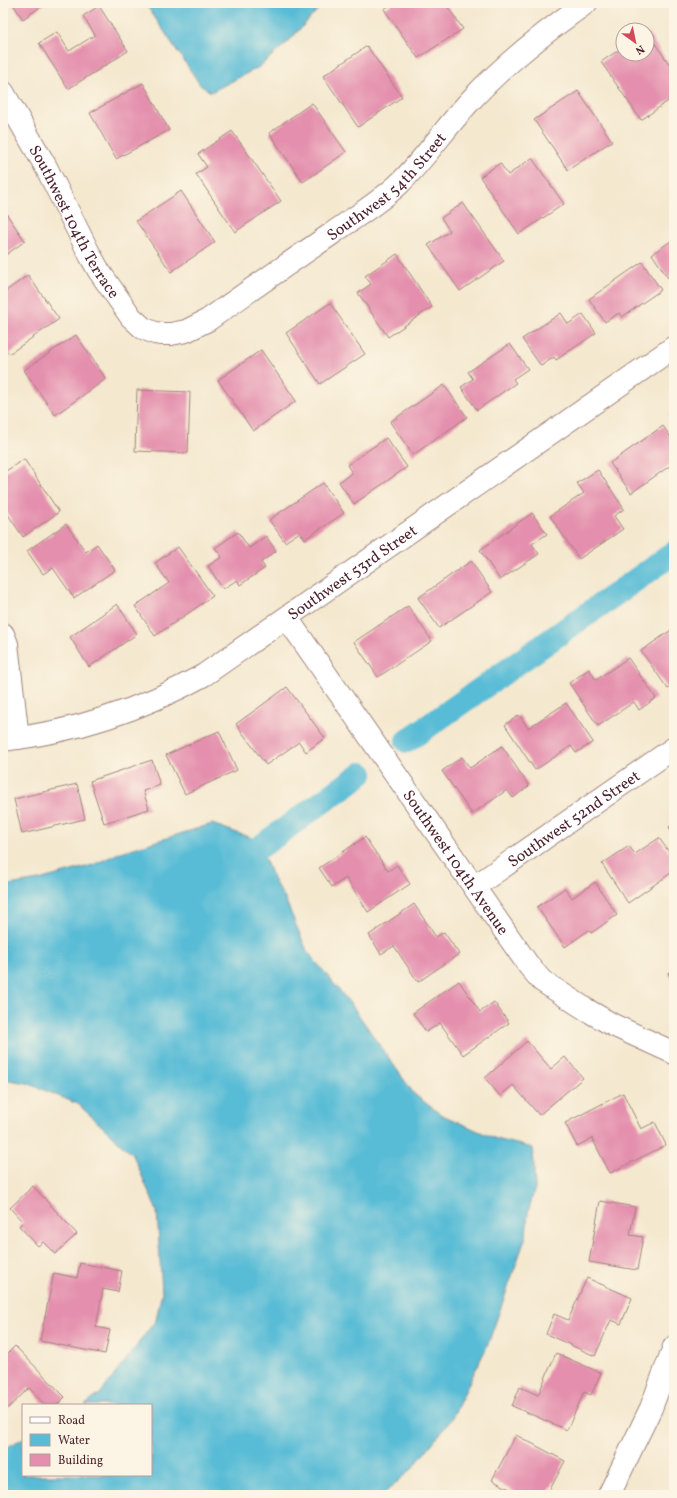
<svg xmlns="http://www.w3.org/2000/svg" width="677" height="1498" font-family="Vollkorn,serif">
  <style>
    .water { fill: #58bcd6; stroke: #516e80 }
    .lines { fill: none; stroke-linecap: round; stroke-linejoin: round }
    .canal { stroke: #58bcd6; stroke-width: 24 }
    .building { fill: #e48fad }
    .minor-casing { stroke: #9f847d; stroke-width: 24 }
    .minor { stroke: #fff; stroke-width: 22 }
    .labels { text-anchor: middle; stroke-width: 3.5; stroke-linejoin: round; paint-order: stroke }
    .street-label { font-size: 16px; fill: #4a1f2b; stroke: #fcf5e5 }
  </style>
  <rect width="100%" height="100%" fill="#fcf5e5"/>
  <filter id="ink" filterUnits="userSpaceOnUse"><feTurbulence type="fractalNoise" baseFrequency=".025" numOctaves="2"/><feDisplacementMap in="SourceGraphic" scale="8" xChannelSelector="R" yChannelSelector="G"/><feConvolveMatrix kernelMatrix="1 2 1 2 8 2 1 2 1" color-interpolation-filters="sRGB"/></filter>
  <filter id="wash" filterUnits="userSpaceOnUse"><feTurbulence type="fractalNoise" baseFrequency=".012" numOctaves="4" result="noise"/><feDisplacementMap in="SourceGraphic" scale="16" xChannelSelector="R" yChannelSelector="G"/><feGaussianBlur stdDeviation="0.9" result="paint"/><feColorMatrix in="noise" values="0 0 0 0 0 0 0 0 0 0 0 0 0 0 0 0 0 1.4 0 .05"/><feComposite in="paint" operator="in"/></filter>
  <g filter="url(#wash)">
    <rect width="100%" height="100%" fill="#f4e8cf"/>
    <!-- water -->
    <g class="water">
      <path d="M 145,3 L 324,3 L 288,42 L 259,67 L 211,92 L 201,86 Z"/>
      <path d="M 212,824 L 257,840 L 274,881 L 285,899 L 307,951 L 353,1007 L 414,1094 L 440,1114 L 496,1139 L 533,1148 L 535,1188 L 528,1212 L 526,1236 L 488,1344 L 451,1420 L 410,1471 L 382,1495 L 3,1495 L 3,1450 L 23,1438 L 23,1475 L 151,1475 L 151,1405 L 85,1405 L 100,1394 L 156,1320 L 162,1292 L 157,1211 L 133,1155 L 78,1104 L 27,1083 L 3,1079 L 3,886 L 39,880 L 93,865 L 121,852 Z"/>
    </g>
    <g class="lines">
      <!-- canal -->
      <g class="canal">
        <path d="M 407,741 L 674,553"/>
        <path d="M 260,847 L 361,774"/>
      </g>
    </g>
    <g id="blocks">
      <!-- building -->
      <g class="building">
        <path d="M 12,3 L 46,3 L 23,19 Z"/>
        <path d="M 393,3 L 445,3 L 463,29 L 418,58 L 384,9 Z"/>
        <path d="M 99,6 L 128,51 L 68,89 L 39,43 L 57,32 L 69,51 L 95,35 L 83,16 Z"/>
        <path d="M 647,32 L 674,71 L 674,97 L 641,120 L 601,62 L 623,47 L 623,54 L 647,54 Z"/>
        <path d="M 367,46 L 402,97 L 358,127 L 323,76 Z"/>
        <path d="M 143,83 L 169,130 L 116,159 L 90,113 Z"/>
        <path d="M 578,91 L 612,141 L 568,170 L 534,120 Z"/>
        <path d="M 312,103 L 346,152 L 303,182 L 269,133 Z"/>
        <path d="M 232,131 L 281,201 L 235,232 L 196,174 L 207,167 L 198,154 Z"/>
        <path d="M 532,158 L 564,204 L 519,234 L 480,177 L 500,163 L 508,175 Z"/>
        <path d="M 181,191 L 215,242 L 171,272 L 136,221 Z"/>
        <path d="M 463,203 L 504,261 L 460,291 L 428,245 L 450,231 L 441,218 Z"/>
        <path d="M 3,209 L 25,241 L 3,257 Z"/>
        <path d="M 674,239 L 674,274 L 668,278 L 652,254 Z"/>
        <path d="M 397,254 L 432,307 L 388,337 L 358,293 L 371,284 L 365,276 Z"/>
        <path d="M 642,262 L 661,290 L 622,317 L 619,313 L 605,322 L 589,299 Z"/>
        <path d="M 28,275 L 59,319 L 9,354 L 3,345 L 3,293 Z"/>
        <path d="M 330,303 L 365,354 L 320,384 L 286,333 Z"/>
        <path d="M 561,313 L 568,324 L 583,314 L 596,333 L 556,360 L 554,357 L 541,366 L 522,339 Z"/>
        <path d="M 76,335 L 106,379 L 55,415 L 24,370 Z"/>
        <path d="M 510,344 L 528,369 L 513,379 L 516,383 L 477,410 L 461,387 L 473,379 L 468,372 Z"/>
        <path d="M 261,350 L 296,401 L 253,431 L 218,380 Z"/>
        <path d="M 444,385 L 467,417 L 413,455 L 390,422 Z"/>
        <path d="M 137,390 L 190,392 L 188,453 L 135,451 Z"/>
        <path d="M 674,412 L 674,423 L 669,416 Z"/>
        <path d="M 663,426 L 674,442 L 674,463 L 631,493 L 610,463 Z"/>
        <path d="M 386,438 L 407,467 L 354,504 L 339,482 L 352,473 L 347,465 Z"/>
        <path d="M 24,459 L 59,512 L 23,537 L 3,507 L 3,473 Z"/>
        <path d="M 598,470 L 624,509 L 614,516 L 623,529 L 579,559 L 550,516 L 584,493 L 577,483 Z"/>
        <path d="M 323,483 L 344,513 L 305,539 L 300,532 L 285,542 L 269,520 Z"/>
        <path d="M 532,513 L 547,534 L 532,544 L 539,554 L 500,580 L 480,550 Z"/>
        <path d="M 66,524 L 86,552 L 97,544 L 115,570 L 74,598 L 53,568 L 43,574 L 27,551 Z"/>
        <path d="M 238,532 L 249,548 L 266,536 L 276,551 L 261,562 L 265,568 L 240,585 L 237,580 L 223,589 L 208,566 L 222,557 L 215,548 Z"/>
        <path d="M 178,547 L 213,596 L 155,636 L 135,606 L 169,583 L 155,563 Z"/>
        <path d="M 471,561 L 492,592 L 439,628 L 418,598 Z"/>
        <path d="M 117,604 L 137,634 L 89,667 L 70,637 Z"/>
        <path d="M 408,606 L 432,641 L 378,677 L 354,642 Z"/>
        <path d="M 674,628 L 674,685 L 668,689 L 641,651 Z"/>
        <path d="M 628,658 L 656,698 L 639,710 L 634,702 L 598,726 L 569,683 L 589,669 L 596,680 Z"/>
        <path d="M 287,687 L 325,738 L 306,752 L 299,742 L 266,765 L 236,724 Z"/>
        <path d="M 566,703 L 593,742 L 576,753 L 571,746 L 535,770 L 505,725 L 519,715 L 528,728 Z"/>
        <path d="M 219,731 L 237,770 L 185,794 L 166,755 Z"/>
        <path d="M 502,746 L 529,786 L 513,798 L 507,790 L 472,814 L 442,771 L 462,757 L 470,768 Z"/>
        <path d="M 152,760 L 160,785 L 143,791 L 149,809 L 104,823 L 90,781 Z"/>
        <path d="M 77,784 L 85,819 L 22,834 L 14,799 Z"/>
        <path d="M 674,824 L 674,835 L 669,827 Z"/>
        <path d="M 365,837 L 388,871 L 397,865 L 410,884 L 368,912 L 346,878 L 332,887 L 319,868 Z"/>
        <path d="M 659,838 L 674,859 L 674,871 L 628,903 L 602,864 L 629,846 L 635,854 Z"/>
        <path d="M 595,882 L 617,915 L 591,933 L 589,930 L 565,947 L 537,907 L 565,888 L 572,898 Z"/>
        <path d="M 414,904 L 436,937 L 444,932 L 459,954 L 418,982 L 394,946 L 381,954 L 369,935 Z"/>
        <path d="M 674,969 L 674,981 L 668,973 Z"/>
        <path d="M 459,981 L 480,1012 L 494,1002 L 509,1023 L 463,1055 L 440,1023 L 426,1032 L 413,1013 Z"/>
        <path d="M 527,1041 L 551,1069 L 565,1057 L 583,1078 L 539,1115 L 513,1085 L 500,1096 L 485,1078 Z"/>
        <path d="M 623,1093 L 641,1129 L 655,1122 L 666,1145 L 610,1173 L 592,1138 L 577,1146 L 565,1123 Z"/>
        <path d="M 33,1186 L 77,1234 L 55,1254 L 43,1242 L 38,1246 L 19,1226 L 23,1222 L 10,1208 Z"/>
        <path d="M 600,1201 L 635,1207 L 630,1235 L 643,1237 L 637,1270 L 589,1262 Z"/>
        <path d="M 80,1263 L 122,1271 L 118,1292 L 103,1289 L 96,1327 L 110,1330 L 105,1354 L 40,1341 L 54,1273 L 77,1278 Z"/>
        <path d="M 587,1278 L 632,1298 L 621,1324 L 611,1320 L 595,1356 L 546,1334 L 554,1314 L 568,1320 Z"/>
        <path d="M 15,1346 L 65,1397 L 57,1405 L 45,1405 L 29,1388 L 3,1413 L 3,1358 Z"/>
        <path d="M 556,1353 L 601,1373 L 591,1395 L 584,1392 L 567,1430 L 512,1406 L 520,1387 L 538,1395 Z"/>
        <path d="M 516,1435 L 565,1461 L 547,1495 L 521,1495 L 492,1480 Z"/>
      </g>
    </g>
  </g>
  <g filter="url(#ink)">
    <use href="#blocks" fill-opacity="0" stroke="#9f847d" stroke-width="1"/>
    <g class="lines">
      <!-- minor casing -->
      <g class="minor-casing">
        <g id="minor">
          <path id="s1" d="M 3,92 L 46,167 L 90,255 L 99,271 L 131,317 L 143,328 L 155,333 L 162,334 L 171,334 L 186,331 L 208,320 C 249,291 289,263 330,235 C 353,218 379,203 400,183 C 426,157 446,127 471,100 C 505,63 545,32 586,3"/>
          <path id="s2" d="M 287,618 L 474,887 L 529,966 L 542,981 L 587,1010 L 613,1025 L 674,1053"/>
          <path d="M 3,634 L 7,644 L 18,738"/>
          <path id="s3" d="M 3,740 C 74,732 141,710 204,675 L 674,347"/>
          <path id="s4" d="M 474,887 L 674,748"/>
          <path d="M 609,1495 L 651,1408 L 674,1347"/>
        </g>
      </g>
      <!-- minor -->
      <use href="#minor" class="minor"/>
    </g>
  </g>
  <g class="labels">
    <!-- street labels -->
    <g class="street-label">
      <text dy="6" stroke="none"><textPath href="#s1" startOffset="568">Southwest 54th Street</textPath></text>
      <text dy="6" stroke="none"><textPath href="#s1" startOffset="148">Southwest 104th Terrace</textPath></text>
      <text dy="6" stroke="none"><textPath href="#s3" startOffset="393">Southwest 53rd Street</textPath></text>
      <text dy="6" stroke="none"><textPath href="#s4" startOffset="121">Southwest 52nd Street</textPath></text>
      <text dy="6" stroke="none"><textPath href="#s2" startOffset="297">Southwest 104th Avenue</textPath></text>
    </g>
  </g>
  <!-- margin -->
  <rect width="677" height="1498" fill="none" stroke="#fcf5e5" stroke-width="16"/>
  <!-- legend -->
  <rect x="22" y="1404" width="130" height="72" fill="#fcf5e5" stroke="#b59f9b"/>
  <rect x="30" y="1417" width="20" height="6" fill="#ffffff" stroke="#b59f9b"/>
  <text x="58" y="1424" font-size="12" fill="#4a1f2b">Road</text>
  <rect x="30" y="1434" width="20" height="12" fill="#58bcd6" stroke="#b59f9b"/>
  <text x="58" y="1444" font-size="12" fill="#4a1f2b">Water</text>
  <rect x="30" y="1454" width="20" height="12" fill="#e48fad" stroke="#b59f9b"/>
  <text x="58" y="1464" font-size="12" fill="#4a1f2b">Building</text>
  <!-- north arrow -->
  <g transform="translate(635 42) rotate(147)"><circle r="19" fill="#fcf5e5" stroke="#b59f9b"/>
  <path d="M0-3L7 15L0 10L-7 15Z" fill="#d1495b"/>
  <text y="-6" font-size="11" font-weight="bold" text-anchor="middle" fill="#4a1f2b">N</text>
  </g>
</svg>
